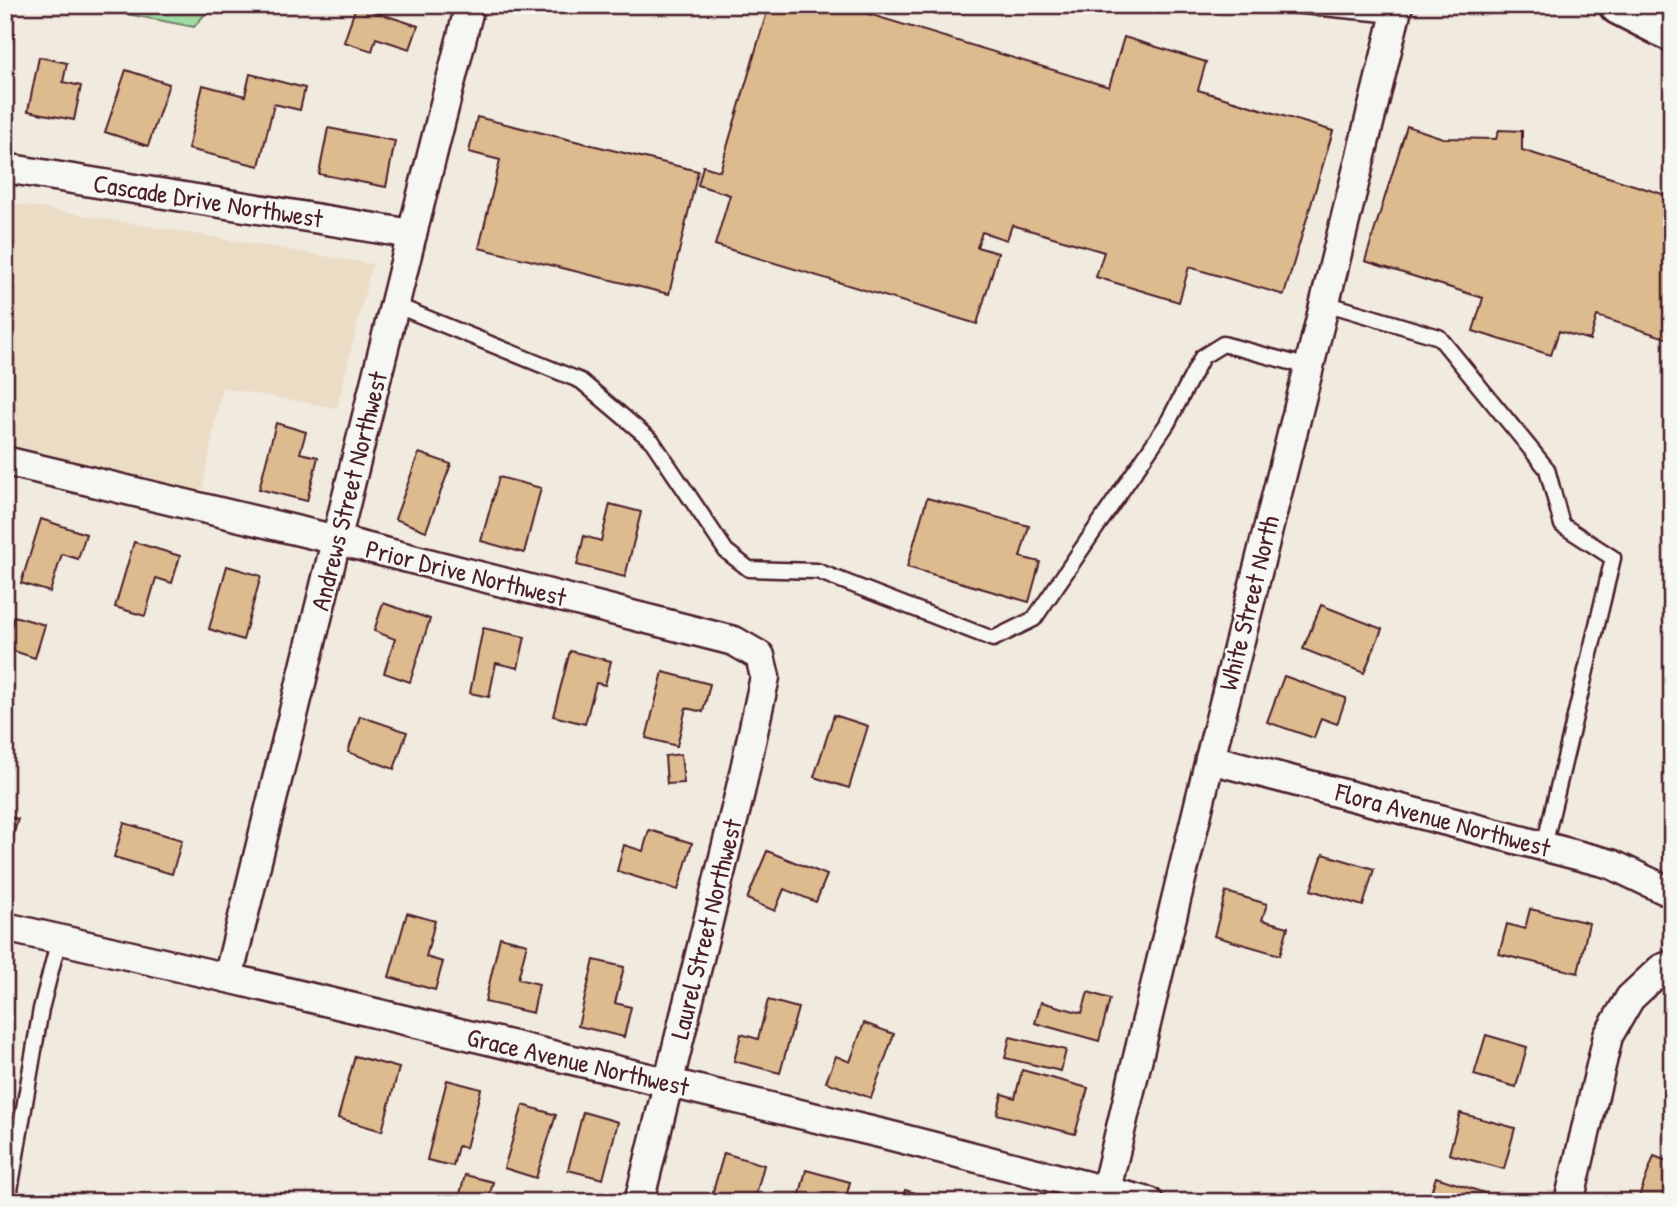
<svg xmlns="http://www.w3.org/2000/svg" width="1677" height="1207" font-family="'Patrick Hand',sans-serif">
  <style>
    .built { fill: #ebdcc6 }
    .green { fill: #9ddba3; stroke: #747d67; stroke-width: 2 }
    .building { fill: #ddbb8f; stroke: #4a1f2b; stroke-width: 2 }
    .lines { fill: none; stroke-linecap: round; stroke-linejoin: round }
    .lane-casing { stroke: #4a1f2b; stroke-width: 19 }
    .street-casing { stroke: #4a1f2b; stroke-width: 33 }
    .secondary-casing { stroke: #4a1f2b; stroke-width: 44 }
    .lane { stroke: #f6f6f2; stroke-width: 14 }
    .street { stroke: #f6f6f2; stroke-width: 28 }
    .secondary { stroke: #f6f6f2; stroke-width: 38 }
    .labels { text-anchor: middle; stroke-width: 5; stroke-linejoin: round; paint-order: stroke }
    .street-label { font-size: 26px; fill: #4a1f2b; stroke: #f6f6f2 }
  </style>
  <rect width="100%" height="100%" fill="#f1eade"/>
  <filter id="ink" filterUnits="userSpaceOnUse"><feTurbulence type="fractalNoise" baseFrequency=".0143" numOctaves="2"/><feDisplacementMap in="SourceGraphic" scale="14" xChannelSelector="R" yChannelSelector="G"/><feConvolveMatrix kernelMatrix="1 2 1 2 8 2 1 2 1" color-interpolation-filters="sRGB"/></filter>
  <g filter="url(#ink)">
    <!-- built -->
    <path class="built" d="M 5,202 L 372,264 L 337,408 L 222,388 L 201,496 L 5,449 Z"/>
    <!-- green -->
    <path class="green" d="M 91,5 L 213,5 L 194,27 L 96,8 Z"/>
    <!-- building -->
    <g class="building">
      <path d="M 769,5 L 839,5 L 1109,87 L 1124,37 L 1206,62 L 1198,90 L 1333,131 L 1284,295 L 1189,267 L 1179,302 L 1096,277 L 1104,252 L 1012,225 L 1007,240 L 982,232 L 977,247 L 998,253 L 977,324 L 715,245 L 730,195 L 698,185 L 703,166 L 720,171 Z"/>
      <path d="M 356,6 L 418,26 L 410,49 L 376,38 L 372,51 L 344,42 Z"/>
      <path d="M 39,57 L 67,63 L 63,82 L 81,86 L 74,120 L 28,111 Z"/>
      <path d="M 126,70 L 169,84 L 148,146 L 105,132 Z"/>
      <path d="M 250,74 L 305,88 L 300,110 L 274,104 L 259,166 L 188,149 L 203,85 L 245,96 Z"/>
      <path d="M 477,117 L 698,171 L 669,294 L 479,248 L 500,160 L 469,152 Z"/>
      <path d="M 1407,126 L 1443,138 L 1496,139 L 1499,130 L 1522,131 L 1522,150 L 1672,197 L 1672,340 L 1597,316 L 1590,340 L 1559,331 L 1551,355 L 1473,331 L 1483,298 L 1365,261 Z"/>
      <path d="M 328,128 L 395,141 L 386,187 L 319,174 Z"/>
      <path d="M 276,423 L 306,432 L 300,453 L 318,457 L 307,501 L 259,489 Z"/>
      <path d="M 419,453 L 451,464 L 426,531 L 395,519 Z"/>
      <path d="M 499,477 L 541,488 L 524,553 L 481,541 Z"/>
      <path d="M 927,498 L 1029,526 L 1020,557 L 1040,562 L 1029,602 L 907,567 Z"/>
      <path d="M 610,504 L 641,512 L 625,577 L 577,565 L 584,536 L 601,541 Z"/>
      <path d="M 41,519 L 86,534 L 78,559 L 62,554 L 50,592 L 21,583 Z"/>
      <path d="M 134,542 L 180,556 L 172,583 L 156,578 L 145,616 L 115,607 Z"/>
      <path d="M 227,566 L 261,576 L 243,640 L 209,629 Z"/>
      <path d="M 383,603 L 430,619 L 410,682 L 384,673 L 395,639 L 374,631 Z"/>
      <path d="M 1321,605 L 1382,629 L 1364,673 L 1303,649 Z"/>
      <path d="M 14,616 L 45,625 L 35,658 L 5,648 Z"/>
      <path d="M 483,628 L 525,637 L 518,668 L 496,663 L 489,697 L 470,693 Z"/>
      <path d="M 570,651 L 611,661 L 605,685 L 596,683 L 585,724 L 553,716 Z"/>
      <path d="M 663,672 L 710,684 L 703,712 L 686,708 L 677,746 L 646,738 Z"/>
      <path d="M 1284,676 L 1346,698 L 1337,724 L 1321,718 L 1314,738 L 1267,722 Z"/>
      <path d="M 834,715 L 868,726 L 849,788 L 814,777 Z"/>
      <path d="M 360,716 L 407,732 L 394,769 L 348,752 Z"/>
      <path d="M 681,754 L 684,783 L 667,784 L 665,756 Z"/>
      <path d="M 5,816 L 18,819 L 5,863 Z"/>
      <path d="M 124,823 L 182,840 L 172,874 L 114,857 Z"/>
      <path d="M 649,830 L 692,843 L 678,890 L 617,871 L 624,845 L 643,851 Z"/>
      <path d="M 767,851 L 827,875 L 816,902 L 784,889 L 775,911 L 747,899 Z"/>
      <path d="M 1323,854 L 1374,869 L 1363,906 L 1311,890 Z"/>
      <path d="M 1226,892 L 1267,904 L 1262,920 L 1288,927 L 1280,955 L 1214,936 Z"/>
      <path d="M 1530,909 L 1589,923 L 1578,973 L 1499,954 L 1507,924 L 1525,929 Z"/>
      <path d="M 407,913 L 435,921 L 426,957 L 443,962 L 435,990 L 389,977 Z"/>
      <path d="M 500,937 L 527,944 L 518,979 L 539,984 L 533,1013 L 485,1002 Z"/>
      <path d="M 594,960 L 624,967 L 615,1003 L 631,1007 L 624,1037 L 578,1026 Z"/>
      <path d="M 1088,992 L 1110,999 L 1099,1041 L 1035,1023 L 1041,1002 L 1082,1013 Z"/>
      <path d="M 768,1000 L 798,1008 L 780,1073 L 734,1061 L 741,1034 L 758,1039 Z"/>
      <path d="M 864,1023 L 894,1034 L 871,1098 L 826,1082 L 836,1056 L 850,1062 Z"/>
      <path d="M 1486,1035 L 1527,1047 L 1516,1087 L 1474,1075 Z"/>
      <path d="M 1010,1037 L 1066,1050 L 1061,1071 L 1005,1058 Z"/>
      <path d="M 355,1056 L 399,1068 L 382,1131 L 338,1118 Z"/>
      <path d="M 1022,1070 L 1088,1088 L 1075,1134 L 997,1114 L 1002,1094 L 1015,1098 Z"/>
      <path d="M 447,1080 L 481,1089 L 466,1148 L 458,1146 L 453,1166 L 427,1160 Z"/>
      <path d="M 523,1105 L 556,1115 L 536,1178 L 504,1168 Z"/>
      <path d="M 583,1112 L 618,1122 L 603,1179 L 568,1170 Z"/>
      <path d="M 1460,1113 L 1515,1128 L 1504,1169 L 1449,1154 Z"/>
      <path d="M 724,1153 L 764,1165 L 754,1202 L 710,1202 Z"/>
      <path d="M 1654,1156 L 1672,1163 L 1672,1202 L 1637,1202 Z"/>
      <path d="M 806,1170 L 850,1182 L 845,1202 L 798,1202 Z"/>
      <path d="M 465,1175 L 493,1182 L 488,1202 L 458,1202 Z"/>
      <path d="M 1436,1177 L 1491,1195 L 1488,1202 L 1428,1202 Z"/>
      <path d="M 905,1190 L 940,1200 L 939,1202 L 902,1202 Z"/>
    </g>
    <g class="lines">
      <!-- lane casing -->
      <g class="lane-casing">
        <g id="lane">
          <path d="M 1292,5 L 1395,15"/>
          <path d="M 1325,303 L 1439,337 L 1547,469 L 1562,525 L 1613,558 L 1544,846"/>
          <path d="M 395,305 L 581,381 L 652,441 L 726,551 L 749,569 L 817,571 L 993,639 L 1034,619 L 1167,424 L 1202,357 L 1223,344 L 1309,367"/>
          <path d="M 8,1202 L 41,1009 L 59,939"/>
        </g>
      </g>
      <!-- street casing -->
      <g class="street-casing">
        <g id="street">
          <path d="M 5,168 L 412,234"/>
          <path d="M 5,461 L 337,540 L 734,641 L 760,656 L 765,677 L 740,792 L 639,1202"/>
          <path d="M 1210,759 L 1611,864 L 1672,893"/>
          <path d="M 5,927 L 228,978 L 888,1135 L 1149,1202"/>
          <path d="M 228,978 L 412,234 L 470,5"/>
          <path d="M 1103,1202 L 1210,759 L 1309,367 L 1398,5"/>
          <path d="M 1569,1202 L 1608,1036 L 1630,998 L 1661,969 L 1672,965"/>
        </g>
      </g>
      <!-- secondary casing -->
      <g class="secondary-casing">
        <path id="secondary" d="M 1619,5 L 1672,32"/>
      </g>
      <!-- lane -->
      <use href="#lane" class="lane"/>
      <!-- street -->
      <use href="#street" class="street"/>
      <!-- secondary -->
      <use href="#secondary" class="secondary"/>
    </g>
  </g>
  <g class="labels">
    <!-- street labels -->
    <g class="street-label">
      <text transform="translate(208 201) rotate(9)" y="9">Cascade Drive Northwest</text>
      <text transform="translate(349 491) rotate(-76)" y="9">Andrews Street Northwest</text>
      <text transform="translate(466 573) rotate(14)" y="9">Prior Drive Northwest</text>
      <text transform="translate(1249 603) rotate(-76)" y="9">White Street North</text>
      <text transform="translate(1443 820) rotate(15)" y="9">Flora Avenue Northwest</text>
      <text transform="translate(706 929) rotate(-76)" y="9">Laurel Street Northwest</text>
      <text transform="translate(578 1062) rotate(13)" y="9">Grace Avenue Northwest</text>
    </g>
  </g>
  <!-- margin -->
  <rect width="1677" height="1207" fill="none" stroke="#f6f6f2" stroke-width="28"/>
  <rect x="14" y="14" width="1649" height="1179" fill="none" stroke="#4a1f2b" stroke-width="2.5" filter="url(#ink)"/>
</svg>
